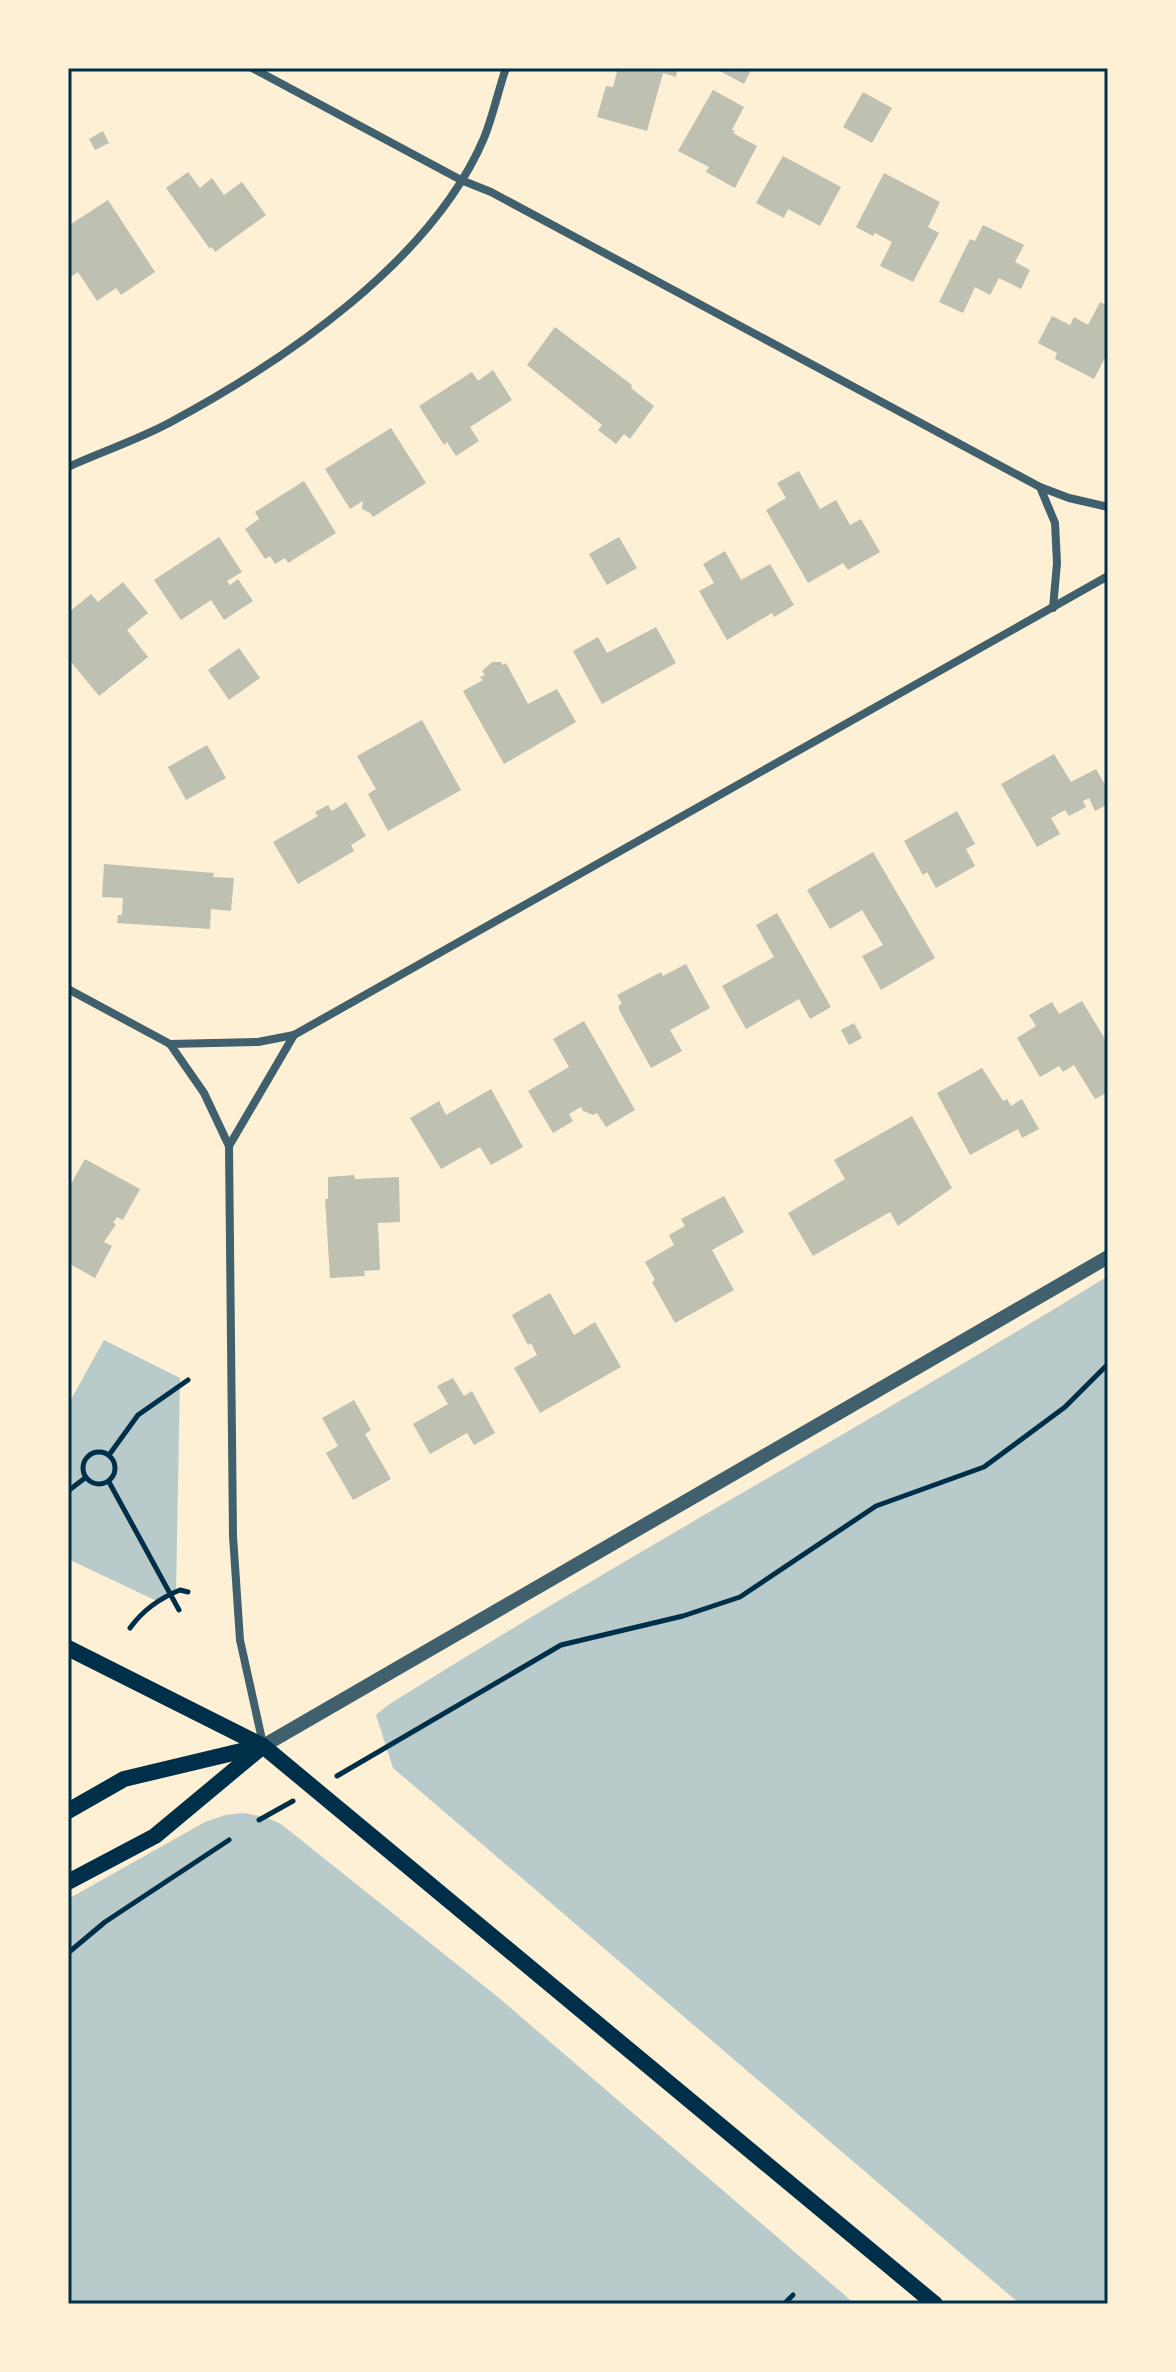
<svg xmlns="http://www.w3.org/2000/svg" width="1176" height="2372" font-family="'PT Sans',sans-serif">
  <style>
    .green { fill: #b9caca }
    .building { fill: #bec0b2 }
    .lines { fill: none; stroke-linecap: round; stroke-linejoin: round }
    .path { stroke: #003049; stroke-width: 5 }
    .minor { stroke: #3f606c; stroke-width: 8 }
    .tertiary { stroke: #3f606c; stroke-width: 14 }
    .secondary { stroke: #003049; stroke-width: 16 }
    .neatline { fill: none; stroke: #003049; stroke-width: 3 }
  </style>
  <rect width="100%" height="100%" fill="#fdf0d5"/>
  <!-- green -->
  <g class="green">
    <path d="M 1108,1276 L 1108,2304 L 1020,2304 L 393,1768 L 376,1715 L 388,1705 C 625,1556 870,1423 1108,1276 Z"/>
    <path d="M 104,1340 L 180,1378 L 176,1593 L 161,1603 L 68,1559 L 68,1405 Z"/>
    <path d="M 243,1813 L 265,1817 L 281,1824 L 499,1998 L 855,2304 L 68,2304 L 68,1899 L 205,1822 L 225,1815 Z"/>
  </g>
  <!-- building -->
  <g class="building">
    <path d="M 618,68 L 678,68 L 676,77 L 663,73 L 647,131 L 597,117 L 606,86 L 613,87 Z"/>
    <path d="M 714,68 L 752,68 L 744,84 Z"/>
    <path d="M 713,90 L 744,107 L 732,130 L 735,131 L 733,133 L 757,146 L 735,188 L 706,172 L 709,167 L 678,151 Z"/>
    <path d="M 863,92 L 892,108 L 872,143 L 843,127 Z"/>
    <path d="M 103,131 L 109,143 L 95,150 L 89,139 Z"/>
    <path d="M 783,156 L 841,187 L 820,226 L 788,209 L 784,218 L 756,203 Z"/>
    <path d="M 188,172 L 200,188 L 212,178 L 224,195 L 242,182 L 266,215 L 215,252 L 212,247 L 210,249 L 166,188 Z"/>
    <path d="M 884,173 L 940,202 L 928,227 L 939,233 L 913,282 L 880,266 L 892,242 L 875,233 L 873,236 L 856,227 Z"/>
    <path d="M 108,200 L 155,272 L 121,295 L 116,288 L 97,301 L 78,272 L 68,279 L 68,226 Z"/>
    <path d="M 983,225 L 1024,245 L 1015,262 L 1030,270 L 1021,289 L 999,278 L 990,295 L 975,287 L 963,313 L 939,302 L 970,239 L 975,241 Z"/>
    <path d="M 1100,302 L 1108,306 L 1108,352 L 1094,379 L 1055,359 L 1057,353 L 1038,343 L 1052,316 L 1070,325 L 1074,317 L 1088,325 Z"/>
    <path d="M 555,327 L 632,385 L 631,388 L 654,406 L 630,439 L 624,434 L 616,444 L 598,430 L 602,425 L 527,365 Z"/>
    <path d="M 493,370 L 512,400 L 470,427 L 479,441 L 456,456 L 447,442 L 444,445 L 419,406 L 472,372 L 478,381 Z"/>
    <path d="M 391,428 L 426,483 L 373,517 L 370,513 L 362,509 L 363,501 L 350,509 L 325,469 Z"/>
    <path d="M 799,471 L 820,509 L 836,500 L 850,525 L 861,519 L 880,552 L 848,570 L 843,563 L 808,583 L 766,510 L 786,498 L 777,483 Z"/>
    <path d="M 304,481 L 336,533 L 288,563 L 285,558 L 275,564 L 270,556 L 265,559 L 245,529 L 259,519 L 255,512 Z"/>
    <path d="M 219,537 L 242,572 L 227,581 L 230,585 L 238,579 L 253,601 L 224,620 L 211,600 L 181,620 L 154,580 Z"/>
    <path d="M 619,537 L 637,568 L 607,585 L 589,554 Z"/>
    <path d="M 725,551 L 741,580 L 770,564 L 794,605 L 774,617 L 772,613 L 727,640 L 699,591 L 714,583 L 703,564 Z"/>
    <path d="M 123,582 L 148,613 L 127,630 L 148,657 L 99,696 L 68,658 L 68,613 L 91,594 L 98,602 Z"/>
    <path d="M 656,627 L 676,663 L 602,704 L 573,651 L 598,637 L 607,653 Z"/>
    <path d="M 239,648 L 260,678 L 229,700 L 208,670 Z"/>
    <path d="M 492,662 L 501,662 L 503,665 L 506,663 L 528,704 L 557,689 L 576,722 L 504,764 L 463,691 L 483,680 L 480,677 L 485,675 L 482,671 Z"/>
    <path d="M 422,720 L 461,790 L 388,831 L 368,794 L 376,789 L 357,756 Z"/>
    <path d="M 207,745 L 226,778 L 186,800 L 168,767 Z"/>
    <path d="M 1054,754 L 1071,782 L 1096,769 L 1108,790 L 1108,804 L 1095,811 L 1089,798 L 1083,801 L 1086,807 L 1069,816 L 1065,810 L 1051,818 L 1060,834 L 1037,847 L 1001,784 Z"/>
    <path d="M 346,802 L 366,836 L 351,845 L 354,851 L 298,884 L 273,842 L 318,816 L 315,812 L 328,805 L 332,811 Z"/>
    <path d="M 957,811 L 975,844 L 966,849 L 975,866 L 936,888 L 927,872 L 923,875 L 904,841 Z"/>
    <path d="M 873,852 L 935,958 L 881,990 L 862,956 L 883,945 L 862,910 L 830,929 L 807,890 Z"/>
    <path d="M 104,864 L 214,873 L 213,877 L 234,878 L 231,911 L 211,909 L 210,929 L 117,923 L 118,915 L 122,915 L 123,898 L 102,897 Z"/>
    <path d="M 777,913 L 831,1007 L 810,1019 L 799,999 L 746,1029 L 722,986 L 774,957 L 756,925 Z"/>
    <path d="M 686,964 L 710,1008 L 670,1030 L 682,1051 L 651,1068 L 619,1010 L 619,1005 L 622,1004 L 617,995 L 661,972 L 663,976 Z"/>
    <path d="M 1082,1001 L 1108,1044 L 1108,1092 L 1095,1099 L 1074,1065 L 1063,1072 L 1059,1066 L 1040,1077 L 1017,1038 L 1036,1026 L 1029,1015 L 1052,1002 L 1059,1014 Z"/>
    <path d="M 584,1021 L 635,1110 L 606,1127 L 597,1113 L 593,1115 L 583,1111 L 581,1107 L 569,1114 L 573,1121 L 553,1133 L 528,1091 L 569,1067 L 553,1039 Z"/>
    <path d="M 854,1023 L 862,1038 L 849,1045 L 841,1030 Z"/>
    <path d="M 982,1068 L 1003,1101 L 1007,1099 L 1011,1106 L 1022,1099 L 1039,1129 L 1022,1138 L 1018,1129 L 970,1155 L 937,1093 Z"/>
    <path d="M 491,1089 L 523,1147 L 491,1165 L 480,1147 L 441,1169 L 410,1118 L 439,1101 L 446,1115 Z"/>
    <path d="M 912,1116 L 952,1188 L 898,1226 L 890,1212 L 813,1256 L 788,1213 L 845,1179 L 834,1160 Z"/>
    <path d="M 85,1159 L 140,1189 L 123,1220 L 117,1217 L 113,1223 L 116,1224 L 104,1242 L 112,1246 L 95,1278 L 68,1263 L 68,1196 L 70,1192 L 68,1189 Z"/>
    <path d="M 354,1175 L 355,1179 L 399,1177 L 400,1222 L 378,1223 L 380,1270 L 364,1271 L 365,1276 L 330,1278 L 325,1199 L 328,1199 L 328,1177 Z"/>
    <path d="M 724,1196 L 744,1232 L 712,1250 L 734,1290 L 675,1323 L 652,1282 L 655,1280 L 645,1262 L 674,1245 L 669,1235 L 685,1226 L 681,1219 Z"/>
    <path d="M 550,1293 L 574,1335 L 595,1322 L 621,1367 L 540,1413 L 514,1368 L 537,1355 L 531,1343 L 528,1345 L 512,1315 Z"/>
    <path d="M 453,1378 L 464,1396 L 472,1391 L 495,1433 L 474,1445 L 467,1433 L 430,1454 L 413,1424 L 448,1404 L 437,1386 Z"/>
    <path d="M 354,1400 L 371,1430 L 365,1434 L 391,1479 L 353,1500 L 326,1453 L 338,1446 L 322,1418 Z"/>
  </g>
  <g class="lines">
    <!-- path -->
    <g class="path">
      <circle cx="99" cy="1468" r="16"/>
      <path d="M 109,1455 L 138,1415 L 188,1380"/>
      <path d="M 109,1482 L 179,1610"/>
      <path d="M 68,1491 L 85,1478"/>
      <path d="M 130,1628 C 143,1610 160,1598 180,1590 L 188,1592"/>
      <path d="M 337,1776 L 561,1645 L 683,1616 L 740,1597 L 876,1506 L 984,1467 L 1065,1407 L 1108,1364"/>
      <path d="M 259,1820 L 293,1801"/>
      <path d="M 68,1953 L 105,1922 L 229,1840"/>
      <path d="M 784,2304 L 793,2295"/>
    </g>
    <!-- minor -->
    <g class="minor">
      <path d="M 252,68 L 461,180 L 491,192 L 1040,487 L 1055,523 L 1057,563 L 1053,608"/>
      <path d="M 68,467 C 101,452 137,440 169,423 C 283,362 432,261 484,138 C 493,116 498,91 506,68"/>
      <path d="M 1040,487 L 1069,498 L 1108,507"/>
      <path d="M 68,989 L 170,1044 L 204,1093 L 229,1146 L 233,1536 L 240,1640 L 263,1744"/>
      <path d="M 170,1044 L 258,1042 L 294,1035 L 1108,576"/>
      <path d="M 229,1146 L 294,1035"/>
    </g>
    <!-- tertiary -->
    <path class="tertiary" d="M 263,1746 L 1108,1257"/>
    <!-- secondary -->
    <g class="secondary">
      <path d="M 68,1648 L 263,1746 L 935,2304"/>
      <path d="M 68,1811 L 124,1779 L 258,1747"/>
      <path d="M 68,1882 L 155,1836 L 263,1746"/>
    </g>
  </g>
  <!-- border -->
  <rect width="1176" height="2372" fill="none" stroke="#fdf0d5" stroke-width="140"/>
  <rect x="70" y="70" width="1036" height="2232" class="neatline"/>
</svg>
